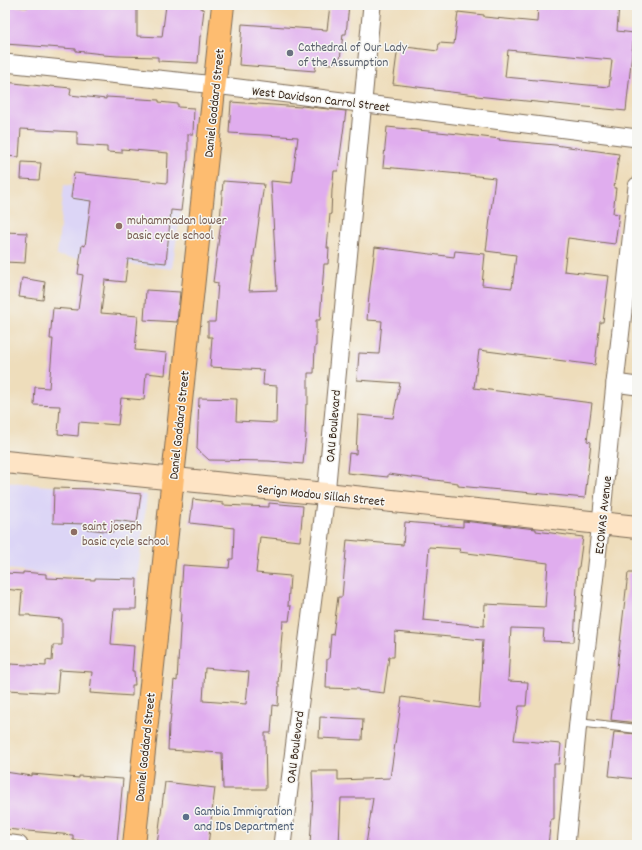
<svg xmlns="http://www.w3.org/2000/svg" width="642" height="850" font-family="Dekko,sans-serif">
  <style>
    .built { fill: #dcd5f6 }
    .building { fill: #e0adee; fill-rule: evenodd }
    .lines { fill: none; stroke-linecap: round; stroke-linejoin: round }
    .lane-casing { stroke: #7a6955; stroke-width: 10 }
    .street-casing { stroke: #7a6955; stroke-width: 19 }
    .secondary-casing { stroke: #7a6955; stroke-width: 24 }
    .highway-casing { stroke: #7a6955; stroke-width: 24 }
    .lane { stroke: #fff; stroke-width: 8 }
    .street { stroke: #fff; stroke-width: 17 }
    .secondary { stroke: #fee4c5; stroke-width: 22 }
    .highway { stroke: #fdbc6f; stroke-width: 22 }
    .worship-dot { fill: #6b7280; stroke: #f6f6f2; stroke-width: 1.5 }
    .education-dot { fill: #8d6e63; stroke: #f6f6f2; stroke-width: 1.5 }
    .service-dot { fill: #5c6f8a; stroke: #f6f6f2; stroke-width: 1.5 }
    .labels { text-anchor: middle; stroke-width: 3; stroke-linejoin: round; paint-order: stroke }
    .worship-label { font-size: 13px; fill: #5b616d; stroke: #f6f6f2; text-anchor: start }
    .street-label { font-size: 13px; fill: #3b2a1e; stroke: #f6f6f2 }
    .education-label { font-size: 13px; fill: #785e54; stroke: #f6f6f2; text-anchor: start }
    .service-label { font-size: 13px; fill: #4e5e75; stroke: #f6f6f2; text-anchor: start }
  </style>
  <rect width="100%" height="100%" fill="#f6f6f2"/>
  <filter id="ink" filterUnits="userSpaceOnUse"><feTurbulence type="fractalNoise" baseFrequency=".025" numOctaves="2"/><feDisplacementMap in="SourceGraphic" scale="8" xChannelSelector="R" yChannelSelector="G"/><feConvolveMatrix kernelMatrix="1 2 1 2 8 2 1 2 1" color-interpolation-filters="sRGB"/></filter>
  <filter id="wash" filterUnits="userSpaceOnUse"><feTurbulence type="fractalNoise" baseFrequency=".012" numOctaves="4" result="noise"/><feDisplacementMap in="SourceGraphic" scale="16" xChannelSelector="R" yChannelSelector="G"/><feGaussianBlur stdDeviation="0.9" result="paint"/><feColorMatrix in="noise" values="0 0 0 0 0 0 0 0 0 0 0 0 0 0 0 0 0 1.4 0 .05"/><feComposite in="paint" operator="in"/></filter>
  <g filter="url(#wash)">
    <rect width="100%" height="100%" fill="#edb"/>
    <!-- built -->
    <g class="built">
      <path d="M 64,185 L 183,197 L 172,269 L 57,256 Z"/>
      <path d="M 5,482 L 147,495 L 137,582 L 5,569 Z"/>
    </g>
    <g id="blocks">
      <!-- building -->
      <g class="building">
        <path d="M 28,5 L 137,5 L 137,36 L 162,37 L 166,5 L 202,5 L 201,9 L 204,9 L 201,36 L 200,36 L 198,63 L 158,61 L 158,57 L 118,56 L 103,55 L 103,54 L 76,51 L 76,49 L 5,44 L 5,6 L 28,7 Z"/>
        <path d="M 330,5 L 349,5 L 346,34 L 343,34 L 340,60 L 332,64 L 316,63 L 315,71 L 239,65 L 242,24 L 327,30 Z"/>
        <path d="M 538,5 L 619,5 L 617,31 L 634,33 L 626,111 L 476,96 L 476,95 L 434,90 L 434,89 L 393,84 L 398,46 L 438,51 L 439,43 L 454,44 L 458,12 L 484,15 L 484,17 L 537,22 ZM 508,50 L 612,60 L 609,87 L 505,77 Z"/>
        <path d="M 5,82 L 50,87 L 50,86 L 71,88 L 70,95 L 106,99 L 106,97 L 159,100 L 159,102 L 178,104 L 178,107 L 194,108 L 193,134 L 188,134 L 188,161 L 187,161 L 181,211 L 171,210 L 166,263 L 128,259 L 125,282 L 105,280 L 101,313 L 138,316 L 135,350 L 167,353 L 165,375 L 146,373 L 144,400 L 121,398 L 118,425 L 79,422 L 78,436 L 58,434 L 60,406 L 34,405 L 35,387 L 49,388 L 53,339 L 50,339 L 53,308 L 78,310 L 83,275 L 78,274 L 82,245 L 85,246 L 91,201 L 71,198 L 74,173 L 167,183 L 168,153 L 122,149 L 122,153 L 107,152 L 107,147 L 77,145 L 77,132 L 21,129 L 19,157 L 5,156 Z"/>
        <path d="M 231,102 L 301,107 L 302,106 L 346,111 L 338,171 L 334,171 L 332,190 L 331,214 L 330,214 L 327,248 L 329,248 L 328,264 L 324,264 L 320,320 L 316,320 L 316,346 L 315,346 L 314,373 L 308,373 L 308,404 L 306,404 L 305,434 L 306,434 L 303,464 L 269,461 L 209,460 L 197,449 L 199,398 L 237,399 L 236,421 L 276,423 L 277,386 L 263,385 L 264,370 L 210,367 L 212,337 L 208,337 L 208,322 L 215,322 L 218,283 L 213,282 L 221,222 L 220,222 L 223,181 L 264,184 L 249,291 L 277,290 L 271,181 L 292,183 L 298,137 L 229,133 Z"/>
        <path d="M 387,127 L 459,134 L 500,139 L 499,140 L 555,145 L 619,154 L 614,188 L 616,188 L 613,213 L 619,214 L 615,244 L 568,238 L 564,271 L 609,276 L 603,322 L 600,322 L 595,365 L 479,350 L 474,388 L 592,403 L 587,441 L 591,442 L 585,498 L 458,486 L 458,483 L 388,474 L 388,477 L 347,473 L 349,453 L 356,454 L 358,415 L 393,418 L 400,383 L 357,380 L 359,353 L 379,354 L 382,321 L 367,320 L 369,295 L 375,247 L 454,257 L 455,251 L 485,254 L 482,285 L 512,288 L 516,255 L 486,251 L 495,178 L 459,174 L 460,174 L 383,167 Z"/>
        <path d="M 22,162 L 41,163 L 39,180 L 21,179 Z"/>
        <path d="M 5,232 L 27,233 L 25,263 L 5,262 Z"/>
        <path d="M 22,278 L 45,282 L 43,300 L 19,297 Z"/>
        <path d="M 146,290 L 180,292 L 177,322 L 144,320 Z"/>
        <path d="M 54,488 L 91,489 L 141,494 L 137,523 L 114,520 L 113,532 L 87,529 L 87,524 L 53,523 Z"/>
        <path d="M 193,499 L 223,503 L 223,505 L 269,507 L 269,503 L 303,506 L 300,541 L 260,537 L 256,573 L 290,576 L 288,606 L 291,606 L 289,621 L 283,621 L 278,684 L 279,684 L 278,706 L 273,705 L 271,733 L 265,733 L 266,789 L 223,789 L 222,753 L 168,750 L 169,724 L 170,724 L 174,680 L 177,681 L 181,612 L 180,612 L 183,565 L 229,568 L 230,559 L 233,559 L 234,528 L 190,523 ZM 205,668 L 249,672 L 246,704 L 203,701 Z"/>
        <path d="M 463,521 L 536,529 L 536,531 L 583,537 L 579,567 L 578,567 L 574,642 L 543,641 L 544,629 L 511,628 L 508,681 L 528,682 L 526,706 L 519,706 L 514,740 L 561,744 L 559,764 L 554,764 L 554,819 L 551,819 L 548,845 L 366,845 L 373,798 L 341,798 L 339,845 L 310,845 L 313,796 L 312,771 L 338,771 L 338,780 L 390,778 L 402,697 L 479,708 L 483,640 L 395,632 L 394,657 L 389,657 L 384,693 L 358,690 L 359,689 L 326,688 L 327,659 L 329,659 L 331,634 L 333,635 L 338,597 L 342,597 L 347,540 L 403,545 L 405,522 L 463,527 ZM 429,547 L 460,549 L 459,552 L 548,563 L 545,607 L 485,604 L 484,626 L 423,620 Z"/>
        <path d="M 23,572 L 46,574 L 46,578 L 95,580 L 95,578 L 137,579 L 136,609 L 114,609 L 111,644 L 134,646 L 132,671 L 134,671 L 135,685 L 132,685 L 132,696 L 90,693 L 92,672 L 59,670 L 57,693 L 8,690 L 10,664 L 46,666 L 46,660 L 52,661 L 53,645 L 62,645 L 62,619 L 30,616 L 30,615 L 20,615 L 22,591 L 5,589 L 5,573 L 23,574 Z"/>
        <path d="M 628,573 L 637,573 L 637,723 L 611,720 Z"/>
        <path d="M 320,717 L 363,719 L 362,740 L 319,738 Z"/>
        <path d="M 614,732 L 637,734 L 637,779 L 609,776 Z"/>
        <path d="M 5,772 L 32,776 L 32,774 L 79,778 L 79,776 L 123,779 L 117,843 L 73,840 L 73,835 L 5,829 Z"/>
        <path d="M 165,782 L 215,788 L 208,845 L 157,845 Z"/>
      </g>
    </g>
  </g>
  <g filter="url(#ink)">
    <use href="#blocks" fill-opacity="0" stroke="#7a6955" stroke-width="1"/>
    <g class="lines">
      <!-- lane casing -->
      <g class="lane-casing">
        <path id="lane" d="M 578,722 L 637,729"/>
      </g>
      <!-- street casing -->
      <g class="street-casing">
        <g id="street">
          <path d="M 5,63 L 215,85 L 637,138"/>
          <path d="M 615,383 L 637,386"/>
          <path d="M 5,843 L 19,845"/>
          <path d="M 282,845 L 326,494 L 372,5"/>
          <path d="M 566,845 L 578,722 L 601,522 L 615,383 L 637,186"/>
        </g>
      </g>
      <!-- secondary casing -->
      <g class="secondary-casing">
        <path id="secondary" d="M 5,462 L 326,494 L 637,527"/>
      </g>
      <!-- highway casing -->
      <g class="highway-casing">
        <path id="highway" d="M 134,845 L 223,5"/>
      </g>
      <!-- lane -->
      <use href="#lane" class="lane"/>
      <!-- street -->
      <use href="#street" class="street"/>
      <!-- secondary -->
      <use href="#secondary" class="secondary"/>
      <!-- highway -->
      <use href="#highway" class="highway"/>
    </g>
  </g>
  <!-- markers -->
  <circle class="worship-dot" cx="290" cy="53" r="4"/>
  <g class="education-dot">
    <circle cx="119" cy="226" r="4"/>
    <circle cx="74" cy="532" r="4"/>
  </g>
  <circle class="service-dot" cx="186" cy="817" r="4"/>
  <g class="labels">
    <!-- worship labels -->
    <g class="worship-label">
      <text x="298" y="51">Cathedral of Our Lady<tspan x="298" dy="15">of the Assumption</tspan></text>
    </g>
    <!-- street labels -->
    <g class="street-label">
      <text transform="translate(321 98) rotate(7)" y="5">West Davidson Carrol Street</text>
      <text transform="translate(213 103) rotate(-84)" y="5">Daniel Goddard Street</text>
      <text transform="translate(178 425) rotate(-84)" y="5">Daniel Goddard Street</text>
      <text transform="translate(332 426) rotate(-85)" y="5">OAU Boulevard</text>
      <text transform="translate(321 494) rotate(6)" y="5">Serign Modou Sillah Street</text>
      <text transform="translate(602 515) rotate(-84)" y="5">ECOWAS Avenue</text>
      <text transform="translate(144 747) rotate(-84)" y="5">Daniel Goddard Street</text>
      <text transform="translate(294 747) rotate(-83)" y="5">OAU Boulevard</text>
    </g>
    <!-- education labels -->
    <g class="education-label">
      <text x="127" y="224">muhammadan lower<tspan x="127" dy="15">basic cycle school</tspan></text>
      <text x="82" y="530">saint joseph<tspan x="82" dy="15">basic cycle school</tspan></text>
    </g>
    <!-- service labels -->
    <g class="service-label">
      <text x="194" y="815">Gambia Immigration<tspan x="194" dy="15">and IDs Department</tspan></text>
    </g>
  </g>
  <!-- margin -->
  <rect width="642" height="850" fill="none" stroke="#f6f6f2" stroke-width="20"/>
</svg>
